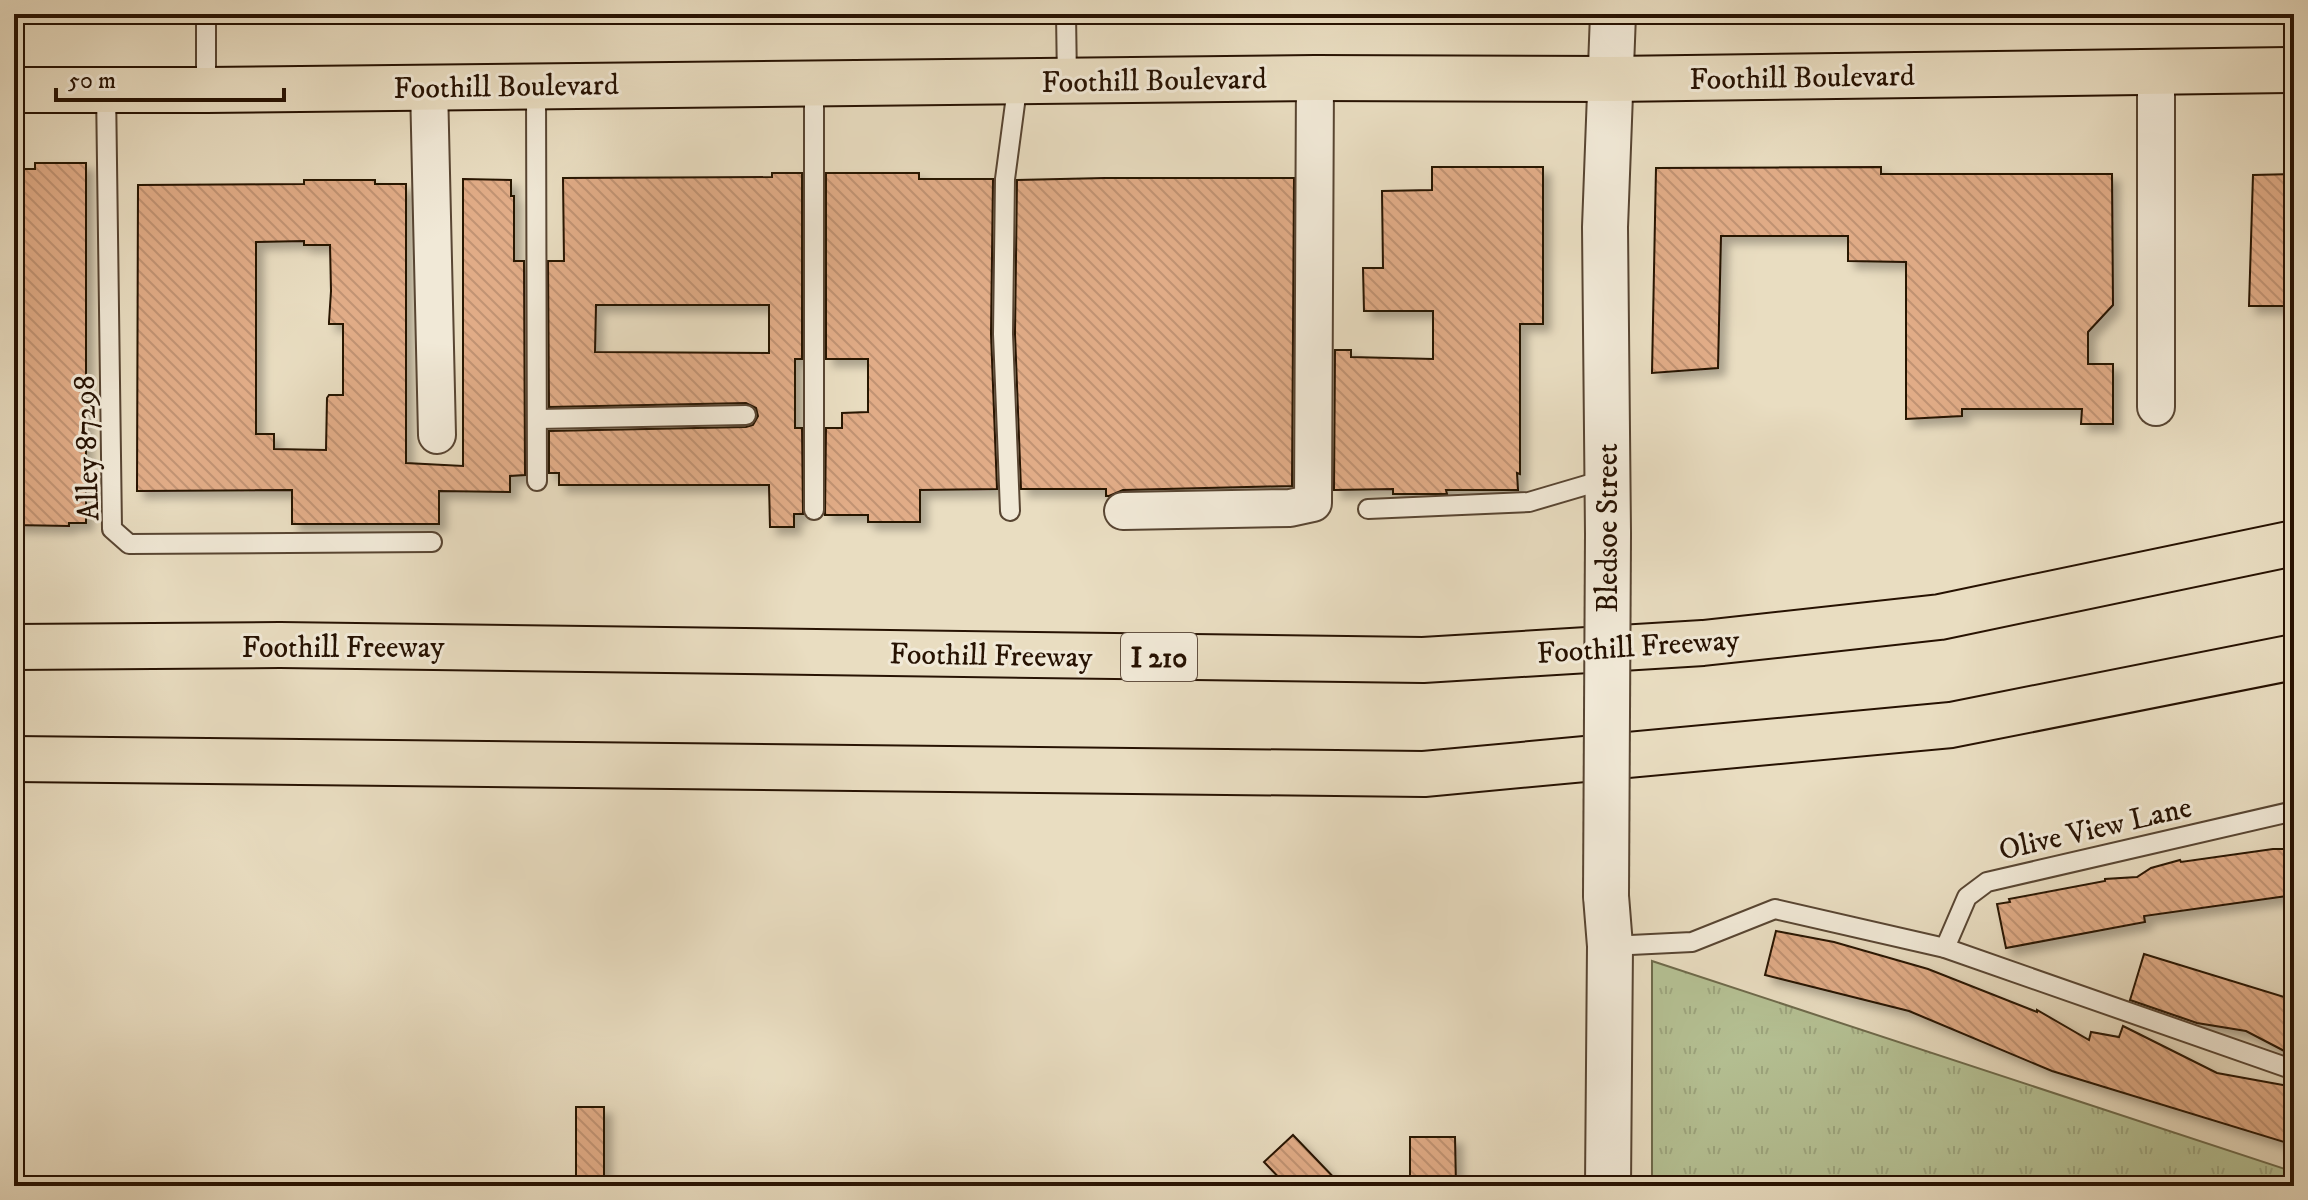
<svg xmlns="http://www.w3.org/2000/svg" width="2308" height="1200" font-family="'IM FELL DW Pica',serif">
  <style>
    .grass { fill: url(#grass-tufts); stroke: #6e6a4b; stroke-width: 2 }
    .cemetery { fill: url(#cemetery-stones); stroke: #6e6a4b; stroke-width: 2 }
    .building { fill: url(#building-back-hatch); stroke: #271202; stroke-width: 2; fill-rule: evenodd; filter: url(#shadow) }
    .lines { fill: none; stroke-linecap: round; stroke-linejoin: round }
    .service-casing { stroke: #584532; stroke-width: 22 }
    .minor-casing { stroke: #584532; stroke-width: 40 }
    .tertiary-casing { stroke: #584532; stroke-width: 48 }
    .primary-casing { stroke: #271202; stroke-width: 48 }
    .motorway-casing { stroke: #271202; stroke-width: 48 }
    .service { stroke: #f1e9d7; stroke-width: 18 }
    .minor { stroke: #f1e9d7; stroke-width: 36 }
    .tertiary { stroke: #f1e9d7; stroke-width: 44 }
    .primary { stroke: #e9ddc1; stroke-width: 44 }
    .motorway { stroke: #e9ddc1; stroke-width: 44 }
    .tertiary-bridge-casing { stroke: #584532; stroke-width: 48; stroke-linecap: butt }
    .tertiary-bridge { stroke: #f1e9d7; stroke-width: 44 }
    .labels { text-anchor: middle; stroke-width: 6; stroke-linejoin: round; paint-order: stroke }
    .shield { fill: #f1e9d7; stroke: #645242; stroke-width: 2 }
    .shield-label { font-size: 28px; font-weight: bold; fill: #271202 }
    .street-label { font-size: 30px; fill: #271202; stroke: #f1e9d7 }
  </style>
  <defs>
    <pattern id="grass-tufts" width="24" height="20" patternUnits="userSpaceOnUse" patternTransform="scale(2)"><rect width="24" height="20" fill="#b5c194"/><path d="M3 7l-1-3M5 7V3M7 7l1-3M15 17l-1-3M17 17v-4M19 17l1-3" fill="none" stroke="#9ca57e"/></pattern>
    <pattern id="cemetery-stones" width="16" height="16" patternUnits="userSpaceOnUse" patternTransform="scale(2)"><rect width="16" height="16" fill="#b5c194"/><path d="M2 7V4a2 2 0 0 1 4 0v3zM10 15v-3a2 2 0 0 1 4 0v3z" fill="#9ca57e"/></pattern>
    <pattern id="building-back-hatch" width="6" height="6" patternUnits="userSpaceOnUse" patternTransform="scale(2)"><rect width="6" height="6" fill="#e1ac87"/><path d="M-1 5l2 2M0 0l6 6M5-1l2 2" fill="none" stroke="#c19373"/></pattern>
    <filter id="shadow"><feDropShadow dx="7" dy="7" stdDeviation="4" flood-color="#0004"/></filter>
  </defs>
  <rect width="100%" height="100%" fill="#e9ddc1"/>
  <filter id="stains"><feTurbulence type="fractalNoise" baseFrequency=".0025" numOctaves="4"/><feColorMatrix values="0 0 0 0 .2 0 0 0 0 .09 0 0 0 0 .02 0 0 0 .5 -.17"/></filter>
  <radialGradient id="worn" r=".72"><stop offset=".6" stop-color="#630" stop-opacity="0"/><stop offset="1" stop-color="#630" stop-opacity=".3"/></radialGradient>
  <!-- grass -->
  <path class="grass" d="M 1652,961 L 2294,1172 L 2294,1186 L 1672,1186 L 1652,1180 Z"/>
  <!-- cemetery -->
  <path class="cemetery" d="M 1681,14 L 2115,14 L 2115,18 L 1692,18 Z"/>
  <!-- building -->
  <g class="building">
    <path d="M 35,163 L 86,163 L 86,523 L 69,523 L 69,526 L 14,525 L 14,169 L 35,169 Z"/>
    <path d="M 1432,167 L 1543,167 L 1543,324 L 1520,324 L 1520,474 L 1517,473 L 1518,490 L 1446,490 L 1447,494 L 1393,494 L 1393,489 L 1334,490 L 1335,350 L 1351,350 L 1351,357 L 1433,359 L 1433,311 L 1364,311 L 1363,268 L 1383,268 L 1382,191 L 1432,190 Z"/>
    <path d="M 1881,167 L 1881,174 L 2112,174 L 2113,305 L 2088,332 L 2088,364 L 2113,364 L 2113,424 L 2081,424 L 2082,409 L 1962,409 L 1962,416 L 1906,419 L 1906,262 L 1848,261 L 1848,236 L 1721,236 L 1718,368 L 1652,373 L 1656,168 Z"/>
    <path d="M 772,173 L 802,173 L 802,359 L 795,359 L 795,428 L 802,428 L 803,514 L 794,514 L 794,527 L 770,527 L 769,485 L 559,485 L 559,473 L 549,473 L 549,431 L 746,427 L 753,425 L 758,416 L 756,408 L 746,403 L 549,407 L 548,261 L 564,261 L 563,178 L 772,177 ZM 596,305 L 769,305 L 769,353 L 595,352 Z"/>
    <path d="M 826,173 L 919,173 L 919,179 L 993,179 L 991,334 L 997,489 L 920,490 L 920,522 L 868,522 L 868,515 L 825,515 L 826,428 L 842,428 L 842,413 L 868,412 L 868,359 L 826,359 Z"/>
    <path d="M 2294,174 L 2294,306 L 2249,306 L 2253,175 Z"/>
    <path d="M 1105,178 L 1294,178 L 1292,486 L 1123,490 L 1109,496 L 1106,496 L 1106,489 L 1021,489 L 1015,334 L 1017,180 Z"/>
    <path d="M 463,179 L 511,180 L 511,196 L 514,196 L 514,261 L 524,261 L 525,475 L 510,476 L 510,492 L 439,491 L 439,524 L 292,524 L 292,490 L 137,491 L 138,185 L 304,184 L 304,180 L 375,180 L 375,184 L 406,184 L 406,463 L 463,466 ZM 304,241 L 304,245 L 330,245 L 331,291 L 329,322 L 329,324 L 343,324 L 343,395 L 329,395 L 327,398 L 326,450 L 274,449 L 274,434 L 256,434 L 256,242 Z"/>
    <path d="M 2273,849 L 2291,849 L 2294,895 L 2144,916 L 2145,922 L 2006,948 L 1997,904 L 2010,902 L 2009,899 L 2105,881 L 2105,879 L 2137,877 L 2151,868 L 2180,860 L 2181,862 Z"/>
    <path d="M 1776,931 L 1834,942 L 1928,969 L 2037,1012 L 2037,1010 L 2089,1040 L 2091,1032 L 2119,1037 L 2123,1026 L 2217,1073 L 2294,1087 L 2294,1145 L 2052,1071 L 1909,1011 L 1765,975 Z"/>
    <path d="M 2144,954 L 2294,1000 L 2294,1056 L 2246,1031 L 2197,1023 L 2130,1000 Z"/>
    <path d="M 576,1107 L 604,1107 L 604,1186 L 581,1186 L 580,1176 L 576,1176 Z"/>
    <path d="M 1293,1135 L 1342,1186 L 1287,1186 L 1264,1162 Z"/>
    <path d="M 1410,1137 L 1455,1137 L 1456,1186 L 1410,1186 Z"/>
  </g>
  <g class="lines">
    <!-- service casing -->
    <g class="service-casing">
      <g id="service">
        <path d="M 1066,14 L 1067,81"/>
        <path d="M 814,83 L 814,510"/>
        <path d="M 536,85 L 537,481"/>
        <path d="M 106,89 L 112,529 L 129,544 L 432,542"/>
        <path d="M 206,90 L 206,14"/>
        <path d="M 538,419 L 746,415"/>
        <path d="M 1368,509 L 1529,502 L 1607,479"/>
        <path d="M 1010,511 L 1003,334 L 1005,179 L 1018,81"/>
        <path d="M 1610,946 L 1692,942 L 1775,909 L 1945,948 L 2294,1070"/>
        <path d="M 1945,948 L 1967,897 L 1987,882 L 2294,811"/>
      </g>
    </g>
    <!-- minor casing -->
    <g class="minor-casing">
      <g id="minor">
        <path d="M 2156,71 L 2156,407"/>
        <path d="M 429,86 L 437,435"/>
        <path d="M 1123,511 L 1290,508 L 1313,503 L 1315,78"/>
      </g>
    </g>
    <!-- tertiary casing -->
    <g class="tertiary-casing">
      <g id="tertiary">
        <path d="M 1608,534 L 1605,227 L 1613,14"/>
        <path d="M 1606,896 L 1610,946 L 1608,1186"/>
      </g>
    </g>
    <!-- primary casing -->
    <g class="primary-casing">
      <path id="primary" d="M 14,90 L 206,90 L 1315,78 L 1612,79 L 2294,70"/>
    </g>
    <!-- motorway casing -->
    <g class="motorway-casing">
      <g id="motorway">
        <path d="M 14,647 L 280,645 L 1423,660 L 1703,643 L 1940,617 L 2294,543"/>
        <path d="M 14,759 L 1424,774 L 1951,725 L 2294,657"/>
      </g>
    </g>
    <!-- service -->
    <use href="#service" class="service"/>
    <!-- minor -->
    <use href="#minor" class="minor"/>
    <!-- tertiary -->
    <use href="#tertiary" class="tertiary"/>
    <!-- primary -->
    <use href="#primary" class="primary"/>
    <!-- motorway -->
    <use href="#motorway" class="motorway"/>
    <!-- tertiary-bridge casing -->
    <g class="tertiary-bridge-casing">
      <path id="tertiary-bridge" d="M 1606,896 L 1608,534"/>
    </g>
    <!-- tertiary-bridge -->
    <use href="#tertiary-bridge" class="tertiary-bridge"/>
  </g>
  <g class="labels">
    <!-- shield labels -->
    <rect class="shield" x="1121" y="633" width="76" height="48" rx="6"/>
    <g class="shield-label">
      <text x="1159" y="667">I 210</text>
    </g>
    <!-- street labels -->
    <g class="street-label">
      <text transform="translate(1802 77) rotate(-1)" y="10">Foothill Boulevard</text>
      <text transform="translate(1154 80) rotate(-1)" y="10">Foothill Boulevard</text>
      <text transform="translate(506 86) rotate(-1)" y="10">Foothill Boulevard</text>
      <text transform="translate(86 448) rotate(-92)" y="10">Alley 87298</text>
      <text transform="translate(1607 528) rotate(-90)" y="10">Bledsoe Street</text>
      <text transform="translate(1638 646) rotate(-4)" y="10">Foothill Freeway</text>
      <text x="343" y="657">Foothill Freeway</text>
      <text transform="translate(991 655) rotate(1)" y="10">Foothill Freeway</text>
      <text transform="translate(2095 828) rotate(-13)" y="10">Olive View Lane</text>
    </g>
  </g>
  <!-- margin -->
  <rect width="2308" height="1200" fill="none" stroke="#e9ddc1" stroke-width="48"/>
  <rect x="16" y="16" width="2276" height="1168" fill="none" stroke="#271202" stroke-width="4"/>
  <rect x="24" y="24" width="2260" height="1152" fill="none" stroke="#271202" stroke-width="2"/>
  <!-- scale -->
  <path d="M56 88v12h228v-12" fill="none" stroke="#271202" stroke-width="4"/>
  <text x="68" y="88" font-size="24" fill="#271202" stroke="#f1e9d7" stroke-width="6" paint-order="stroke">50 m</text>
  <rect width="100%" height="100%" filter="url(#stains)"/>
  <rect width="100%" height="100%" fill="url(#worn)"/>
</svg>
